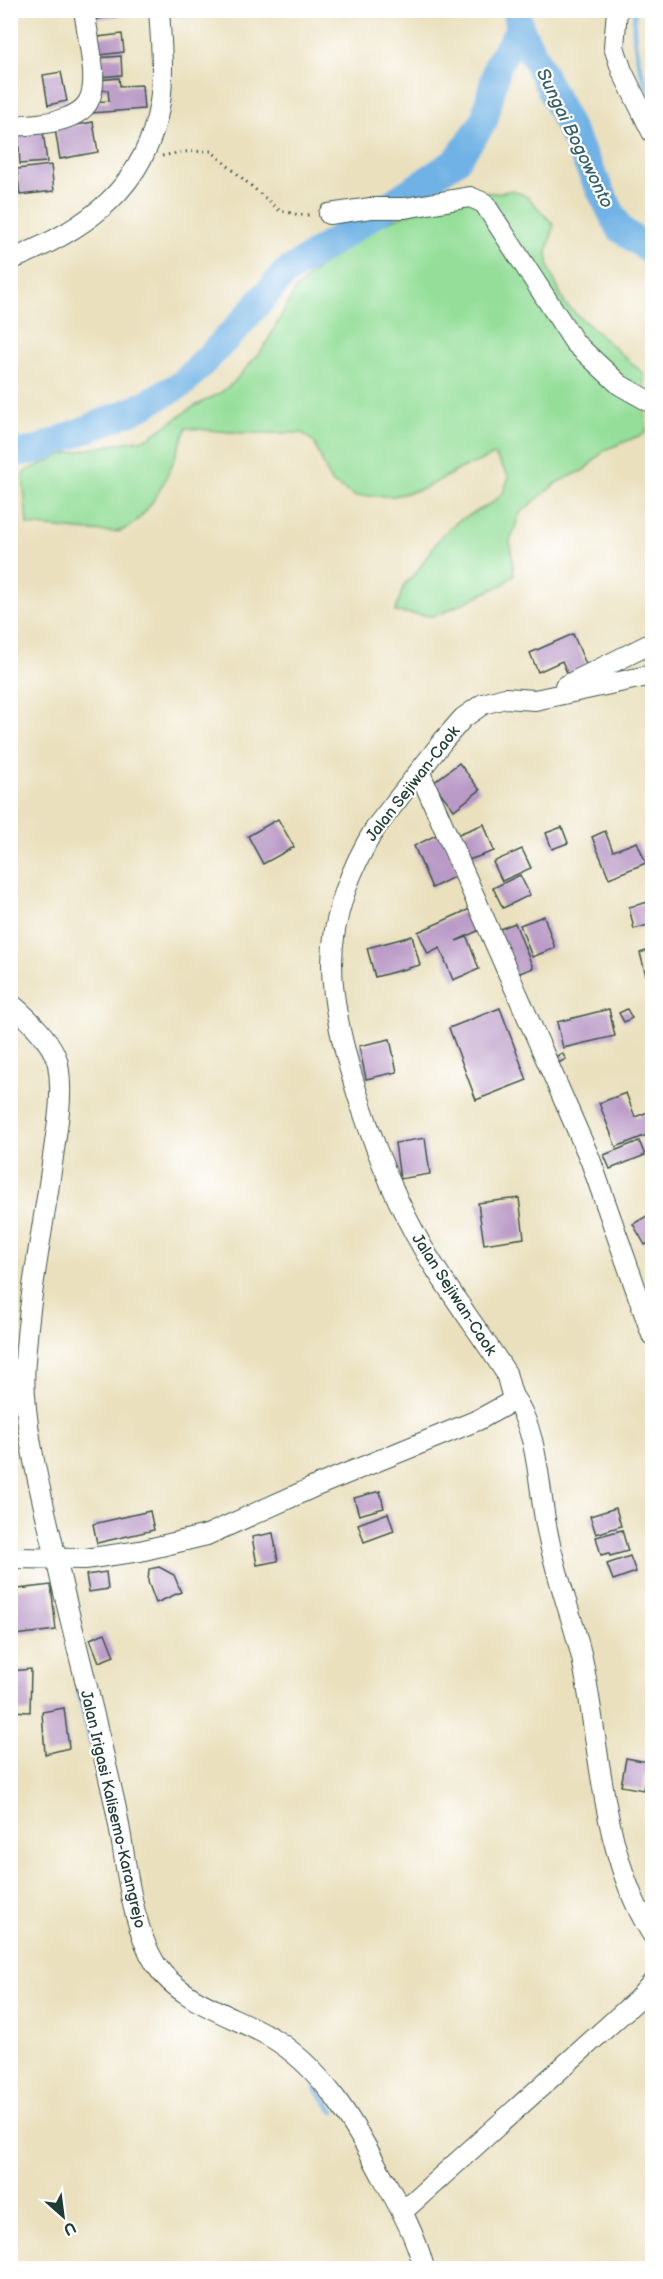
<svg xmlns="http://www.w3.org/2000/svg" width="663" height="2279" font-family="'Balsamiq Sans',sans-serif">
  <style>
    .green { fill: #94de99; stroke: #5a8e66; stroke-width: 1.5 }
    .lines { fill: none; stroke-linecap: round; stroke-linejoin: round }
    .stream { stroke: #6fb2e5; stroke-width: 4.5 }
    .river { stroke: #6fb2e5; stroke-width: 28 }
    .building { fill: #b99ac6 }
    .minor-casing { stroke: #3d5549; stroke-width: 22 }
    .path { stroke: #3d5549; stroke-width: 3; stroke-dasharray: 1.5 4.5; stroke-linecap: butt }
    .minor { stroke: #fff; stroke-width: 20 }
    .labels { text-anchor: middle; stroke-width: 4.5; stroke-linejoin: round; paint-order: stroke }
    .street-label { font-size: 16px; fill: #1f3d34; stroke: #fff }
    .water-label { font-size: 18px; font-style: italic; fill: #376069; stroke: #fff }
  </style>
  <rect width="100%" height="100%" fill="#fff"/>
  <filter id="ink" filterUnits="userSpaceOnUse"><feTurbulence type="fractalNoise" baseFrequency=".0167" numOctaves="2"/><feDisplacementMap in="SourceGraphic" scale="12" xChannelSelector="R" yChannelSelector="G"/><feConvolveMatrix kernelMatrix="1 2 1 2 8 2 1 2 1" color-interpolation-filters="sRGB"/></filter>
  <filter id="wash" filterUnits="userSpaceOnUse"><feTurbulence type="fractalNoise" baseFrequency=".008" numOctaves="4" result="noise"/><feDisplacementMap in="SourceGraphic" scale="24" xChannelSelector="R" yChannelSelector="G"/><feGaussianBlur stdDeviation="1.35" result="paint"/><feColorMatrix in="noise" values="0 0 0 0 0 0 0 0 0 0 0 0 0 0 0 0 0 1.4 0 .05"/><feComposite in="paint" operator="in"/></filter>
  <g filter="url(#wash)">
    <rect width="100%" height="100%" fill="#eae0bd"/>
    <!-- green -->
    <path class="green" d="M 513,190 L 528,197 L 554,225 L 547,253 L 549,268 L 565,304 L 644,374 L 646,433 L 605,450 L 584,470 L 558,482 L 520,513 L 510,542 L 514,574 L 504,584 L 440,614 L 432,616 L 395,612 L 404,585 L 416,573 L 441,536 L 458,521 L 492,503 L 503,493 L 509,477 L 495,455 L 462,468 L 423,489 L 394,496 L 355,496 L 331,482 L 314,442 L 302,433 L 241,433 L 186,428 C 175,459 153,520 120,531 C 110,535 44,526 27,525 L 23,475 L 26,471 L 64,454 L 148,438 L 193,407 L 220,393 L 233,383 L 263,349 L 296,289 L 316,270 L 367,231 L 459,191 L 498,193 Z"/>
    <g class="lines">
      <!-- stream -->
      <g class="stream">
        <path d="M 635,10 C 631,40 639,71 652,97"/>
        <path d="M 19,1024 L 49,1064 L 50,1107"/>
        <path d="M 77,1686 L 91,1745"/>
        <path d="M 150,1972 L 171,1994"/>
        <path d="M 315,2088 L 334,2112"/>
      </g>
      <!-- river -->
      <g class="river">
        <path d="M 517,12 L 520,28 L 619,228 L 652,252"/>
        <path d="M 10,454 L 36,450 L 136,409 L 182,384 L 234,331 L 284,274 L 456,161 L 484,121 L 498,64 L 520,28"/>
      </g>
    </g>
    <g id="blocks">
      <!-- building -->
      <g class="building">
        <path d="M 87,10 L 128,10 L 129,15 L 89,20 Z"/>
        <path d="M 122,34 L 124,52 L 100,55 L 98,37 Z"/>
        <path d="M 121,56 L 122,75 L 99,77 L 97,58 Z"/>
        <path d="M 12,67 L 15,89 L 10,90 L 10,68 Z"/>
        <path d="M 61,72 L 67,101 L 48,105 L 43,75 Z"/>
        <path d="M 119,78 L 120,86 L 142,85 L 144,109 L 91,113 L 90,102 L 109,101 L 108,90 L 98,91 L 97,80 Z"/>
        <path d="M 15,90 L 19,110 L 10,111 L 10,91 Z"/>
        <path d="M 93,122 L 98,152 L 60,159 L 55,129 Z"/>
        <path d="M 18,131 L 43,131 L 47,162 L 20,164 Z"/>
        <path d="M 13,133 L 15,149 L 10,149 L 10,134 Z"/>
        <path d="M 51,165 L 54,191 L 20,195 L 17,169 Z"/>
        <path d="M 573,634 L 589,671 L 570,680 L 562,661 L 538,672 L 530,653 Z"/>
        <path d="M 459,763 L 480,790 L 454,810 L 433,783 Z"/>
        <path d="M 278,819 L 294,847 L 263,864 L 248,836 Z"/>
        <path d="M 484,824 L 494,851 L 466,861 L 456,835 Z"/>
        <path d="M 562,827 L 568,843 L 552,849 L 546,833 Z"/>
        <path d="M 605,831 L 613,851 L 637,842 L 646,863 L 609,878 L 592,837 Z"/>
        <path d="M 440,833 L 460,874 L 432,888 L 414,846 Z"/>
        <path d="M 522,849 L 531,868 L 502,881 L 493,862 Z"/>
        <path d="M 520,875 L 530,895 L 503,908 L 493,888 Z"/>
        <path d="M 652,901 L 652,924 L 634,929 L 629,907 Z"/>
        <path d="M 472,908 L 482,929 L 456,941 L 467,937 L 479,969 L 453,980 L 440,948 L 428,954 L 418,932 Z"/>
        <path d="M 544,916 L 555,948 L 532,957 L 520,925 Z"/>
        <path d="M 515,923 L 533,968 L 512,976 L 495,931 Z"/>
        <path d="M 412,936 L 420,965 L 375,977 L 367,948 Z"/>
        <path d="M 652,949 L 652,986 L 649,987 L 640,953 Z"/>
        <path d="M 500,1008 L 527,1080 L 476,1100 L 449,1028 Z"/>
        <path d="M 609,1009 L 615,1036 L 563,1048 L 557,1022 Z"/>
        <path d="M 627,1009 L 632,1018 L 624,1022 L 619,1013 Z"/>
        <path d="M 390,1039 L 397,1072 L 366,1079 L 359,1046 Z"/>
        <path d="M 562,1053 L 566,1059 L 553,1066 L 550,1060 Z"/>
        <path d="M 626,1093 L 635,1117 L 648,1112 L 652,1133 L 616,1147 L 599,1103 Z"/>
        <path d="M 425,1138 L 430,1174 L 400,1179 L 395,1143 Z"/>
        <path d="M 639,1141 L 645,1155 L 610,1169 L 604,1155 Z"/>
        <path d="M 519,1198 L 524,1238 L 484,1244 L 478,1203 Z"/>
        <path d="M 652,1213 L 652,1241 L 645,1245 L 633,1224 Z"/>
        <path d="M 380,1491 L 384,1508 L 359,1515 L 354,1498 Z"/>
        <path d="M 616,1508 L 621,1526 L 596,1534 L 590,1516 Z"/>
        <path d="M 150,1511 L 154,1530 L 97,1543 L 93,1524 Z"/>
        <path d="M 388,1513 L 394,1531 L 364,1542 L 358,1524 Z"/>
        <path d="M 622,1530 L 628,1551 L 610,1556 L 609,1553 L 601,1555 L 596,1537 Z"/>
        <path d="M 273,1533 L 278,1561 L 257,1565 L 252,1537 Z"/>
        <path d="M 630,1556 L 636,1572 L 613,1580 L 607,1564 Z"/>
        <path d="M 159,1567 L 174,1575 L 181,1592 L 156,1603 L 148,1582 L 149,1569 Z"/>
        <path d="M 106,1572 L 108,1589 L 89,1592 L 86,1575 Z"/>
        <path d="M 51,1585 L 56,1630 L 15,1635 L 10,1590 Z"/>
        <path d="M 105,1633 L 114,1656 L 99,1662 L 90,1639 Z"/>
        <path d="M 31,1669 L 30,1712 L 10,1711 L 10,1671 Z"/>
        <path d="M 64,1708 L 69,1748 L 45,1754 L 42,1712 Z"/>
        <path d="M 626,1758 L 648,1762 L 643,1790 L 621,1786 Z"/>
      </g>
    </g>
  </g>
  <g filter="url(#ink)">
    <use href="#blocks" fill-opacity="0" stroke="#3d5549" stroke-width="1.5"/>
    <g class="lines">
      <!-- minor casing -->
      <g class="minor-casing">
        <g id="minor">
          <path d="M 617,10 L 614,47 L 622,71 L 652,132"/>
          <path d="M 10,126 C 112,122 97,94 84,10"/>
          <path d="M 329,214 L 371,208 L 405,208 L 470,197 L 484,203 L 575,343 L 620,385 L 652,403"/>
          <path d="M 10,260 C 86,230 147,187 160,102 C 164,73 161,40 159,10"/>
          <path d="M 565,686 L 652,643"/>
          <path d="M 420,773 L 590,1159 L 652,1335"/>
          <path d="M 10,1003 C 27,1017 54,1043 58,1064 C 64,1097 56,1132 52,1164 C 43,1228 29,1297 25,1361 C 20,1417 43,1502 56,1558 C 74,1639 96,1719 114,1800 C 126,1851 128,1920 156,1965 C 181,2002 232,2015 269,2036 C 321,2066 353,2121 380,2172 C 398,2204 415,2233 424,2268"/>
          <path d="M 512,1395 C 539,1431 538,1487 547,1530 C 555,1574 572,1615 582,1658 C 601,1750 601,1853 652,1934"/>
          <path d="M 10,1558 L 85,1559 L 140,1551 L 207,1535 L 316,1486 L 478,1420 L 511,1402 L 512,1395 L 506,1373 C 479,1331 448,1291 423,1248 C 383,1180 332,1042 332,964 C 332,916 351,867 376,827 L 443,741 L 463,718 L 483,704 L 505,698 L 535,700 L 652,675"/>
          <path d="M 403,2211 L 637,2000 L 652,1983"/>
        </g>
      </g>
      <!-- path -->
      <path class="path" d="M 162,156 L 182,152 L 211,151 L 279,210 L 299,215 L 312,215"/>
      <!-- minor -->
      <use href="#minor" class="minor"/>
    </g>
  </g>
  <g class="labels">
    <!-- street labels -->
    <g class="street-label">
      <text transform="translate(412 783) rotate(-52)" y="6">Jalan Sejiwan-Caok</text>
      <text transform="translate(455 1294) rotate(57)" y="6">Jalan Sejiwan-Caok</text>
      <text transform="translate(114 1809) rotate(77)" y="6">Jalan Irigasi Kalisemo-Karangrejo</text>
    </g>
    <!-- water labels -->
    <g class="water-label">
      <text transform="translate(575 138) rotate(64)" y="6">Sungai Bogowonto</text>
    </g>
  </g>
  <!-- margin -->
  <rect width="663" height="2279" fill="none" stroke="#fff" stroke-width="36"/>
  <!-- north arrow -->
  <g transform="translate(63 2216) rotate(152)" stroke="#ffffff" stroke-width="4.5" paint-order="stroke">
  <path d="M0-4.5L10 22L0 15L-10 22Z" fill="#1f3d34"/>
  <text y="-9" font-size="16" font-weight="bold" text-anchor="middle" fill="#1f3d34">U</text>
  </g>
</svg>
